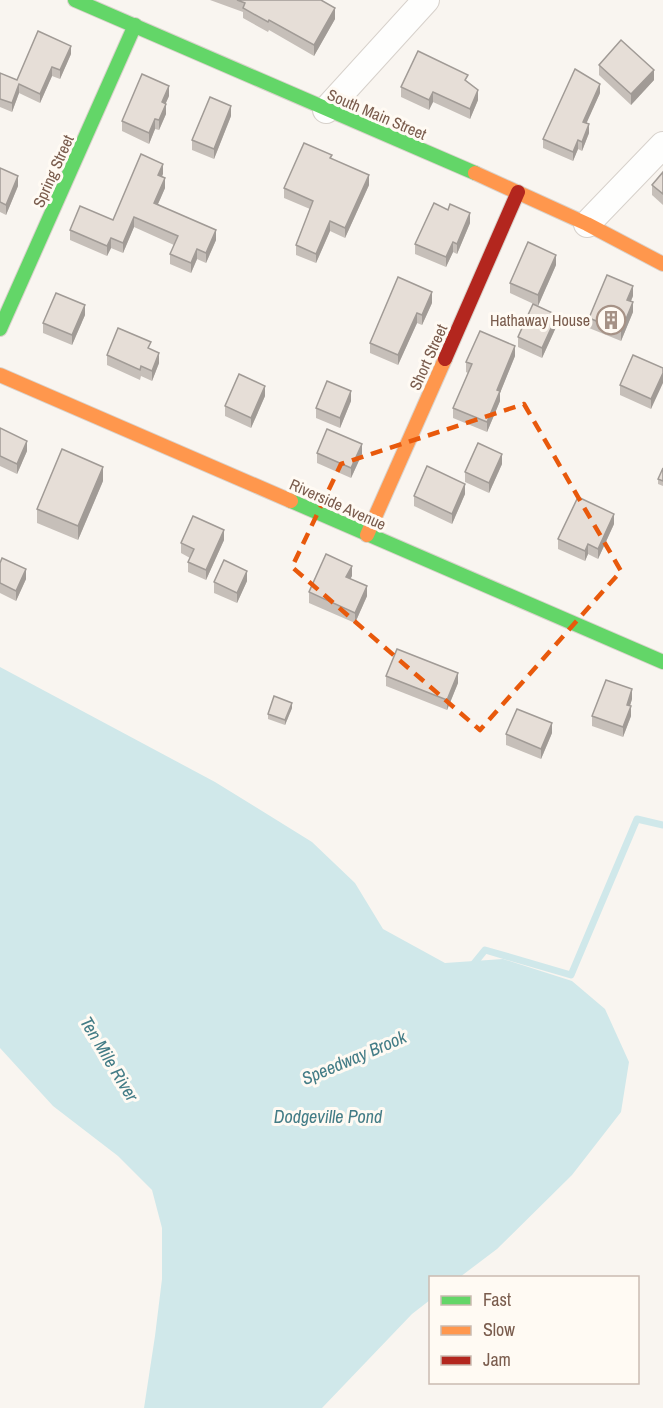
<svg xmlns="http://www.w3.org/2000/svg" width="663" height="1408" font-family="'Archivo Narrow',sans-serif">
  <style>
    .water { fill: #d0e8ea }
    .lines { fill: none; stroke-linecap: round; stroke-linejoin: round }
    .stream { stroke: #d0e8ea; stroke-width: 7 }
    .street-casing { stroke: #d7d1cb; stroke-width: 28 }
    .fast-casing { stroke: #d9d2cb; stroke-width: 16 }
    .slow-casing { stroke: #d9d2cb; stroke-width: 16 }
    .jam-casing { stroke: #d9d2cb; stroke-width: 16 }
    .street { stroke: #fefefd; stroke-width: 26 }
    .fast { stroke: #63d668; stroke-width: 14 }
    .slow { stroke: #ff974d; stroke-width: 14 }
    .jam { stroke: #b3261e; stroke-width: 14 }
    .wall { fill: #c6bfb9 }
    .shaded-wall { fill: #a19b96 }
    .building { fill: #e6ded7; stroke: #a19b96; stroke-width: 1.5 }
    .marked { fill: none; stroke: #e8590c; stroke-width: 4.5; stroke-dasharray: 12 8; stroke-linejoin: round }
    .labels { text-anchor: middle; stroke-width: 6; stroke-linejoin: round; paint-order: stroke }
    .street-label { font-size: 16px; fill: #7a5c4d; stroke: #fffaf3 }
    .poi-label { font-size: 16px; fill: #7a5c4d; stroke: #fffaf3; text-anchor: end }
    .water-label { font-size: 18px; font-style: italic; fill: #437c86; stroke: #fffaf3 }
  </style>
  <rect width="100%" height="100%" fill="#f9f5f0"/>
  <!-- water -->
  <path class="water" d="M 0,667 L 215,782 L 312,842 L 355,883 L 383,929 L 445,963 L 503,959 L 572,981 L 605,1009 L 629,1062 L 621,1112 L 572,1175 L 497,1249 L 460,1277 L 430,1278 L 430,1300 L 412,1314 L 322,1408 L 144,1408 L 155,1336 L 162,1279 L 162,1228 L 152,1190 L 118,1156 L 53,1106 L 0,1048 Z"/>
  <g class="lines">
    <!-- stream -->
    <path class="stream" d="M 472,966 L 485,950 L 571,975 L 637,819 L 663,825"/>
    <!-- street casing -->
    <g class="street-casing">
      <g id="street">
        <path d="M 326,110 L 426,0"/>
        <path d="M 587,224 L 663,145"/>
      </g>
    </g>
    <!-- fast casing -->
    <g class="fast-casing">
      <g id="fast">
        <path d="M 75,0 L 475,173"/>
        <path d="M 0,329 L 135,25"/>
        <path d="M 291,501 L 663,662"/>
      </g>
    </g>
    <!-- slow casing -->
    <g class="slow-casing">
      <g id="slow">
        <path d="M 475,173 L 587,224 L 663,264"/>
        <path d="M 0,375 L 291,501"/>
        <path d="M 367,535 L 445,359"/>
      </g>
    </g>
    <!-- jam casing -->
    <g class="jam-casing">
      <path id="jam" d="M 445,359 L 518,192"/>
    </g>
    <!-- street -->
    <use href="#street" class="street"/>
    <!-- fast -->
    <use href="#fast" class="fast"/>
    <!-- slow -->
    <use href="#slow" class="slow"/>
    <!-- jam -->
    <use href="#jam" class="jam"/>
  </g>
  <!-- wall -->
  <g class="wall">
    <path d="M 210,0 L 321,0 L 335,19 L 314,56 L 269,30 L 268,32 L 243,18 L 243,12 Z"/>
    <path d="M 71,54 L 60,79 L 52,76 L 40,103 L 19,93 L 12,112 L 0,107 L 0,73 L 17,80 Z"/>
    <path d="M 599,65 L 654,80 L 631,105 L 599,75 Z"/>
    <path d="M 468,82 L 478,100 L 470,119 L 433,102 L 429,110 L 401,97 L 401,87 Z"/>
    <path d="M 600,93 L 586,123 L 589,133 L 582,151 L 578,149 L 573,161 L 543,148 L 543,139 Z"/>
    <path d="M 169,96 L 165,104 L 166,114 L 159,130 L 155,129 L 149,144 L 122,131 L 122,121 Z"/>
    <path d="M 231,116 L 214,159 L 192,150 L 192,140 Z"/>
    <path d="M 332,159 L 369,185 L 345,238 L 330,231 L 316,263 L 296,255 L 296,245 L 310,209 L 284,198 L 284,188 Z"/>
    <path d="M 0,168 L 18,186 L 6,215 L 0,212 Z"/>
    <path d="M 663,172 L 663,205 L 652,195 L 652,185 Z"/>
    <path d="M 163,174 L 162,176 L 165,188 L 158,204 L 216,240 L 206,263 L 197,259 L 191,273 L 170,264 L 170,254 L 174,245 L 134,227 L 123,253 L 111,248 L 107,256 L 70,240 L 70,230 L 113,220 Z"/>
    <path d="M 448,210 L 470,223 L 457,254 L 453,252 L 446,267 L 415,254 L 415,244 Z"/>
    <path d="M 556,265 L 538,306 L 510,293 L 510,283 Z"/>
    <path d="M 633,296 L 631,301 L 633,312 L 621,341 L 589,328 L 589,318 Z"/>
    <path d="M 432,303 L 422,325 L 417,323 L 398,365 L 370,353 L 370,343 Z"/>
    <path d="M 85,315 L 72,345 L 43,333 L 43,323 Z"/>
    <path d="M 557,325 L 542,358 L 518,347 L 518,337 Z"/>
    <path d="M 151,349 L 159,363 L 152,381 L 141,376 L 140,380 L 107,365 L 107,355 Z"/>
    <path d="M 515,356 L 500,393 L 500,401 L 487,432 L 453,418 L 453,408 L 468,373 L 466,372 L 466,362 Z"/>
    <path d="M 663,368 L 651,409 L 620,395 L 620,385 Z"/>
    <path d="M 265,396 L 251,428 L 225,416 L 225,406 Z"/>
    <path d="M 351,401 L 340,428 L 316,418 L 316,408 Z"/>
    <path d="M 0,428 L 27,451 L 17,474 L 0,466 Z"/>
    <path d="M 317,453 L 362,454 L 351,478 L 317,463 Z"/>
    <path d="M 502,464 L 489,493 L 465,482 L 465,472 Z"/>
    <path d="M 663,468 L 663,486 L 658,484 L 658,479 Z"/>
    <path d="M 103,481 L 78,540 L 37,523 L 37,509 Z"/>
    <path d="M 465,494 L 452,524 L 414,506 L 414,496 Z"/>
    <path d="M 614,524 L 598,559 L 588,554 L 585,561 L 558,549 L 558,539 Z"/>
    <path d="M 224,540 L 206,580 L 188,572 L 188,562 L 190,558 L 181,553 L 181,543 Z"/>
    <path d="M 0,563 L 26,579 L 16,601 L 0,593 Z"/>
    <path d="M 352,576 L 350,579 L 367,596 L 355,623 L 309,603 L 309,592 Z"/>
    <path d="M 247,581 L 237,603 L 214,593 L 214,582 Z"/>
    <path d="M 386,676 L 458,683 L 447,710 L 386,686 Z"/>
    <path d="M 632,699 L 630,706 L 631,716 L 623,737 L 592,726 L 592,716 Z"/>
    <path d="M 292,708 L 285,725 L 268,719 L 268,714 Z"/>
    <path d="M 552,733 L 541,759 L 506,745 L 506,734 Z"/>
  </g>
  <!-- shaded-wall -->
  <g class="shaded-wall">
    <path d="M 335,8 L 335,19 L 314,56 L 314,45 Z"/>
    <path d="M 71,46 L 71,54 L 60,79 L 60,70 Z"/>
    <path d="M 52,67 L 52,76 L 40,103 L 40,94 Z"/>
    <path d="M 654,70 L 654,80 L 631,105 L 631,94 Z"/>
    <path d="M 19,84 L 19,93 L 12,112 L 12,103 Z"/>
    <path d="M 600,84 L 600,93 L 583,131 L 583,122 Z"/>
    <path d="M 169,86 L 169,96 L 162,112 L 162,102 Z"/>
    <path d="M 478,90 L 478,100 L 470,119 L 470,109 Z"/>
    <path d="M 433,92 L 433,102 L 429,110 L 429,100 Z"/>
    <path d="M 166,104 L 166,114 L 159,130 L 159,120 Z"/>
    <path d="M 231,106 L 231,116 L 214,159 L 214,149 Z"/>
    <path d="M 155,119 L 155,129 L 149,144 L 149,133 Z"/>
    <path d="M 589,124 L 589,133 L 582,151 L 582,142 Z"/>
    <path d="M 578,140 L 578,149 L 573,161 L 573,152 Z"/>
    <path d="M 163,164 L 163,174 L 158,185 L 158,175 Z"/>
    <path d="M 369,175 L 369,185 L 345,238 L 345,228 Z"/>
    <path d="M 18,176 L 18,186 L 6,215 L 6,205 Z"/>
    <path d="M 165,178 L 165,188 L 154,213 L 154,203 Z"/>
    <path d="M 470,213 L 470,223 L 457,254 L 457,244 Z"/>
    <path d="M 134,217 L 134,227 L 123,253 L 123,243 Z"/>
    <path d="M 330,221 L 330,231 L 316,263 L 316,254 Z"/>
    <path d="M 216,230 L 216,240 L 206,263 L 206,253 Z"/>
    <path d="M 111,238 L 111,248 L 107,256 L 107,246 Z"/>
    <path d="M 453,242 L 453,252 L 446,267 L 446,257 Z"/>
    <path d="M 197,249 L 197,259 L 191,273 L 191,263 Z"/>
    <path d="M 556,255 L 556,265 L 538,306 L 538,295 Z"/>
    <path d="M 633,286 L 633,296 L 627,310 L 627,300 Z"/>
    <path d="M 432,292 L 432,303 L 422,325 L 422,315 Z"/>
    <path d="M 633,302 L 633,312 L 621,341 L 621,331 Z"/>
    <path d="M 85,305 L 85,315 L 72,345 L 72,335 Z"/>
    <path d="M 417,313 L 417,323 L 398,365 L 398,355 Z"/>
    <path d="M 557,315 L 557,325 L 542,358 L 542,348 Z"/>
    <path d="M 515,346 L 515,356 L 500,393 L 500,401 L 487,432 L 487,422 L 497,390 Z"/>
    <path d="M 159,353 L 159,363 L 152,381 L 152,371 Z"/>
    <path d="M 663,373 L 663,383 L 651,409 L 651,399 Z"/>
    <path d="M 265,386 L 265,396 L 251,428 L 251,418 Z"/>
    <path d="M 351,391 L 351,401 L 340,428 L 340,418 Z"/>
    <path d="M 27,441 L 27,451 L 17,474 L 17,464 Z"/>
    <path d="M 362,444 L 362,454 L 351,478 L 351,468 Z"/>
    <path d="M 502,454 L 502,464 L 489,493 L 489,483 Z"/>
    <path d="M 103,467 L 103,481 L 78,540 L 78,526 Z"/>
    <path d="M 465,484 L 465,494 L 452,524 L 452,514 Z"/>
    <path d="M 614,514 L 614,524 L 598,559 L 598,549 Z"/>
    <path d="M 224,530 L 224,540 L 206,580 L 206,570 Z"/>
    <path d="M 588,544 L 588,554 L 585,561 L 585,551 Z"/>
    <path d="M 352,566 L 352,576 L 346,587 L 346,577 Z"/>
    <path d="M 26,569 L 26,579 L 16,601 L 16,591 Z"/>
    <path d="M 247,571 L 247,581 L 237,603 L 237,593 Z"/>
    <path d="M 367,586 L 367,596 L 355,623 L 355,613 Z"/>
    <path d="M 458,673 L 458,683 L 447,710 L 447,700 Z"/>
    <path d="M 632,689 L 632,699 L 627,715 L 627,705 Z"/>
    <path d="M 292,703 L 292,708 L 285,725 L 285,720 Z"/>
    <path d="M 631,706 L 631,716 L 623,737 L 623,727 Z"/>
    <path d="M 552,723 L 552,733 L 541,759 L 541,749 Z"/>
  </g>
  <!-- building -->
  <g class="building">
    <path d="M 237,0 L 321,0 L 335,8 L 314,45 L 269,20 L 268,22 L 243,8 L 245,3 Z"/>
    <path d="M 38,31 L 71,46 L 60,70 L 52,67 L 40,94 L 19,84 L 12,103 L 0,99 L 0,73 L 17,80 Z"/>
    <path d="M 621,40 L 654,70 L 631,94 L 599,65 Z"/>
    <path d="M 418,51 L 468,75 L 465,80 L 478,90 L 470,109 L 433,92 L 429,100 L 401,87 Z"/>
    <path d="M 575,69 L 600,84 L 583,122 L 589,124 L 582,142 L 578,140 L 573,152 L 543,139 Z"/>
    <path d="M 142,74 L 169,86 L 162,102 L 166,104 L 159,120 L 155,119 L 149,133 L 122,121 Z"/>
    <path d="M 210,97 L 231,106 L 214,149 L 192,140 Z"/>
    <path d="M 304,143 L 332,155 L 330,158 L 369,175 L 345,228 L 330,221 L 316,254 L 296,245 L 313,201 L 284,188 Z"/>
    <path d="M 141,154 L 163,164 L 158,175 L 165,178 L 154,203 L 216,230 L 206,253 L 197,249 L 191,263 L 170,254 L 178,236 L 134,217 L 123,243 L 111,238 L 107,246 L 70,230 L 80,206 L 113,220 Z"/>
    <path d="M 0,168 L 18,176 L 6,205 L 0,202 Z"/>
    <path d="M 663,172 L 663,194 L 652,185 Z"/>
    <path d="M 434,203 L 448,210 L 450,204 L 470,213 L 457,244 L 453,242 L 446,257 L 415,244 Z"/>
    <path d="M 528,242 L 556,255 L 538,295 L 510,283 Z"/>
    <path d="M 607,275 L 633,286 L 627,300 L 633,302 L 621,331 L 589,318 Z"/>
    <path d="M 398,277 L 432,292 L 422,315 L 417,313 L 398,355 L 370,343 Z"/>
    <path d="M 56,293 L 85,305 L 72,335 L 43,323 Z"/>
    <path d="M 533,304 L 557,315 L 542,348 L 518,337 Z"/>
    <path d="M 118,328 L 151,342 L 148,348 L 159,353 L 152,371 L 141,366 L 140,370 L 107,355 Z"/>
    <path d="M 480,331 L 515,346 L 497,390 L 500,391 L 487,422 L 453,408 L 472,364 L 466,362 Z"/>
    <path d="M 633,355 L 663,368 L 663,373 L 651,399 L 620,385 Z"/>
    <path d="M 239,374 L 265,386 L 251,418 L 225,406 Z"/>
    <path d="M 327,381 L 351,391 L 340,418 L 316,408 Z"/>
    <path d="M 0,428 L 27,441 L 17,464 L 0,456 Z"/>
    <path d="M 327,429 L 362,444 L 351,468 L 317,453 Z"/>
    <path d="M 478,443 L 502,454 L 489,483 L 465,472 Z"/>
    <path d="M 62,449 L 103,467 L 78,526 L 37,509 Z"/>
    <path d="M 427,466 L 465,484 L 452,514 L 414,496 Z"/>
    <path d="M 663,468 L 663,481 L 658,479 Z"/>
    <path d="M 578,497 L 614,514 L 598,549 L 588,544 L 585,551 L 558,539 Z"/>
    <path d="M 193,516 L 224,530 L 206,570 L 188,562 L 194,549 L 181,543 Z"/>
    <path d="M 326,554 L 352,566 L 346,577 L 367,586 L 355,613 L 309,592 Z"/>
    <path d="M 2,558 L 26,569 L 16,591 L 0,583 L 0,563 Z"/>
    <path d="M 224,560 L 247,571 L 237,593 L 214,582 Z"/>
    <path d="M 397,649 L 458,673 L 447,700 L 386,676 Z"/>
    <path d="M 606,680 L 632,689 L 627,705 L 631,706 L 623,727 L 592,716 Z"/>
    <path d="M 274,696 L 292,703 L 285,720 L 268,714 Z"/>
    <path d="M 517,709 L 552,723 L 541,749 L 506,734 Z"/>
  </g>
  <!-- marked area -->
  <path class="marked" d="M 524,404 L 621,571 L 480,730 L 292,567 L 341,464 Z"/>
  <!-- icons -->
  <defs>
    <g id="building-ring" transform="scale(1.5)"><circle r="9.5" fill="#fffaf3" stroke="#a69286" stroke-width="1.5"/><path d="M-4-6H4V6H1V3H-1V6H-4ZM-2.5-4.3h1.7v1.8h-1.7ZM.8-4.3h1.7v1.8H.8ZM-2.5-1h1.7V.8h-1.7ZM.8-1h1.7V.8H.8Z" fill="#a69286"/></g>
  </defs>
  <g fill-rule="evenodd">
    <use href="#building-ring" x="611" y="320"/>
  </g>
  <g class="labels">
    <!-- street labels -->
    <g class="street-label">
      <text transform="translate(377 114) rotate(23)" y="6">South Main Street</text>
      <text transform="translate(53 171) rotate(-66)" y="6">Spring Street</text>
      <text transform="translate(428 357) rotate(-66)" y="6">Short Street</text>
      <text transform="translate(338 504) rotate(24)" y="6">Riverside Avenue</text>
    </g>
    <!-- poi labels -->
    <g class="poi-label">
      <text x="590" y="326">Hathaway House</text>
    </g>
    <!-- water labels -->
    <g class="water-label">
      <text transform="translate(354 1058) rotate(-23)" y="6">Speedway Brook</text>
      <text transform="translate(109 1059) rotate(59)" y="6">Ten Mile River</text>
      <text x="328" y="1123">Dodgeville Pond</text>
    </g>
  </g>
  <!-- legend -->
  <rect x="429" y="1276" width="210" height="108" fill="#fffaf3" stroke="#cabbb1" stroke-width="1.5"/>
  <rect x="441" y="1296" width="30" height="9" fill="#63d668" stroke="#cabbb1" stroke-width="1.5"/>
  <text x="483" y="1306" font-size="18" fill="#7a5c4d">Fast</text>
  <rect x="441" y="1326" width="30" height="9" fill="#ff974d" stroke="#cabbb1" stroke-width="1.5"/>
  <text x="483" y="1336" font-size="18" fill="#7a5c4d">Slow</text>
  <rect x="441" y="1356" width="30" height="9" fill="#b3261e" stroke="#cabbb1" stroke-width="1.5"/>
  <text x="483" y="1366" font-size="18" fill="#7a5c4d">Jam</text>
</svg>
